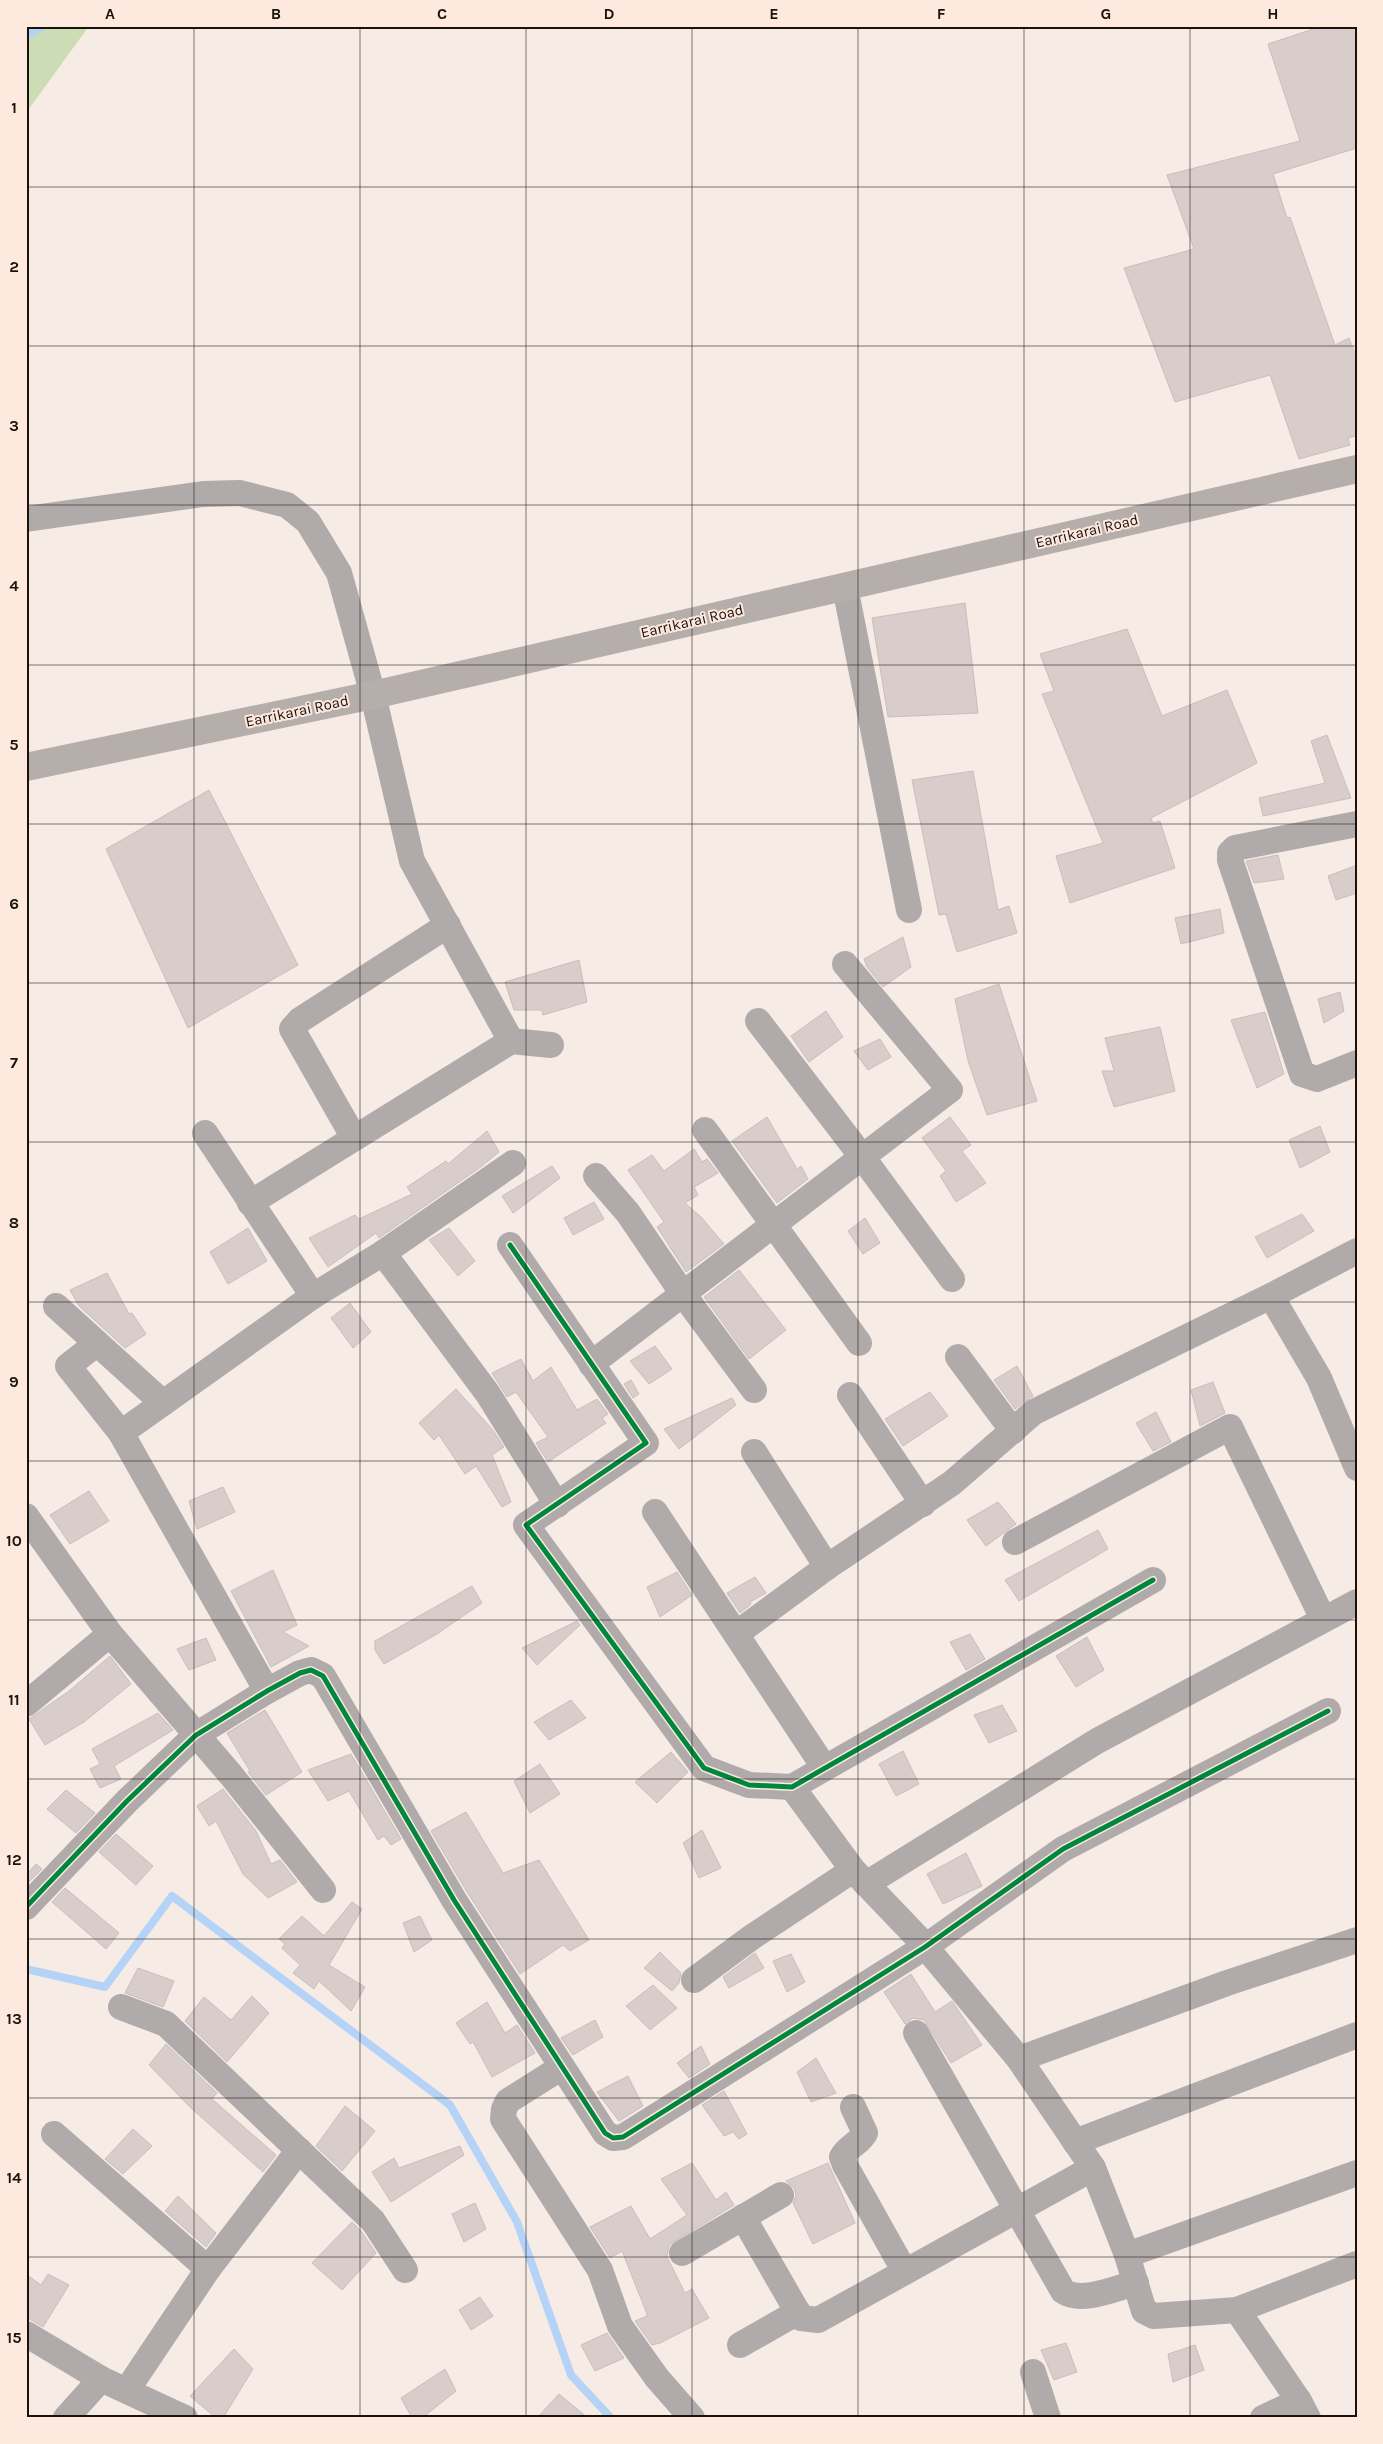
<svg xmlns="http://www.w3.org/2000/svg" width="1383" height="2444" font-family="Karla,sans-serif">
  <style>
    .green { fill: #ccddb5 }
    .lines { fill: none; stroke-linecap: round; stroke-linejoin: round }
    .stream { stroke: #b4d3f6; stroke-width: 8 }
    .building { fill: #d8cdca; stroke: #c8bebb }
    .minor { stroke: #b1aaaa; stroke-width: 26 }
    .major { stroke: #b5aeab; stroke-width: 28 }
    .cycleway-casing { stroke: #fde9de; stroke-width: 8 }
    .cycleway { stroke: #00873e; stroke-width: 5 }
    .grid { fill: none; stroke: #1b120e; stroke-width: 1; stroke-opacity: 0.55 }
    .labels { text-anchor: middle; stroke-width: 4; stroke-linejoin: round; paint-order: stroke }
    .street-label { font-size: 15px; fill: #1b120e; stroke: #fde9de }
    .neatline { fill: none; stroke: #1b120e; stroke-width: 2 }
    .grid-label { font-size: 16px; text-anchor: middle; font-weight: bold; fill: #1b120e }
  </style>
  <rect width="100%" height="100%" fill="#f6ebe5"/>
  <!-- green -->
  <path class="green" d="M 26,26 L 89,26 L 26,113 Z"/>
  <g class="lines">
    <!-- stream -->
    <g class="stream">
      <path d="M 26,36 L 43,26"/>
      <path d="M 26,1969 L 105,1987 L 172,1896 L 450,2105 L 517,2222 L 571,2375 L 611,2418"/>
    </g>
  </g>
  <!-- building -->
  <g class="building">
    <path d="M 1322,26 L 1357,26 L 1357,148 L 1273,174 L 1287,218 L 1290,217 L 1335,345 L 1349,338 L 1357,358 L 1357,436 L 1348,438 L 1350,445 L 1299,459 L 1270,375 L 1175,402 L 1124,268 L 1194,249 L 1167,175 L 1300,141 L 1268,44 Z"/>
    <path d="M 965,603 L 978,713 L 888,717 L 872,618 Z"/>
    <path d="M 1127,629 L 1162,716 L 1227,690 L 1257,763 L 1151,818 L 1153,823 L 1160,821 L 1175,868 L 1070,903 L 1056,856 L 1103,843 L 1042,694 L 1054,691 L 1040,654 Z"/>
    <path d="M 1327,735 L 1351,798 L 1263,816 L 1259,798 L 1325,783 L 1311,741 Z"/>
    <path d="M 973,771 L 998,910 L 1009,906 L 1017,933 L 957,952 L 946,914 L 939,915 L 912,780 Z"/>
    <path d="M 209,790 L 298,965 L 188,1028 L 106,849 Z"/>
    <path d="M 1278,855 L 1284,879 L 1254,883 L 1246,861 Z"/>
    <path d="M 1357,865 L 1357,893 L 1336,900 L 1328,876 Z"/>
    <path d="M 1220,909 L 1224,933 L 1181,944 L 1175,918 Z"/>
    <path d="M 903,937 L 911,967 L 883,987 L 867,967 L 864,959 Z"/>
    <path d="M 579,960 L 587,1002 L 543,1015 L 542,1010 L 514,1010 L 505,982 Z"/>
    <path d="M 999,984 L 1037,1101 L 987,1115 L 968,1061 L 955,999 Z"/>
    <path d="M 1340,992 L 1344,1011 L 1324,1023 L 1318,999 Z"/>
    <path d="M 826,1011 L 843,1037 L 809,1062 L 791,1036 Z"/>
    <path d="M 1265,1012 L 1284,1074 L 1257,1088 L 1231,1020 Z"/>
    <path d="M 1160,1027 L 1175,1091 L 1114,1107 L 1102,1071 L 1114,1071 L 1105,1038 Z"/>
    <path d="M 880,1039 L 891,1057 L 868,1070 L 854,1051 Z"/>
    <path d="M 767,1117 L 797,1169 L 801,1166 L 808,1179 L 777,1203 L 732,1141 Z"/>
    <path d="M 950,1117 L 971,1145 L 962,1151 L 986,1183 L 956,1202 L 940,1176 L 946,1171 L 922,1138 Z"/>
    <path d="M 1320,1126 L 1330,1152 L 1300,1168 L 1289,1140 Z"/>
    <path d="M 487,1131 L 499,1152 L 482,1166 L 379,1238 L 376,1233 L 328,1267 L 309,1238 L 355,1215 L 359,1219 L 412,1194 L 407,1187 L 446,1161 L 448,1164 Z"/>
    <path d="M 694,1149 L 702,1162 L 707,1159 L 718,1173 L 694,1187 L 698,1195 L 685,1203 L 701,1217 L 724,1244 L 686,1272 L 657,1227 L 664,1222 L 628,1170 L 652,1155 L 664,1171 Z"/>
    <path d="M 552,1166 L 560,1178 L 513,1213 L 502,1196 Z"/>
    <path d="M 594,1202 L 604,1219 L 573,1235 L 564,1218 Z"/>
    <path d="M 1302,1214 L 1314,1231 L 1267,1258 L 1255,1237 Z"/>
    <path d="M 865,1218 L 880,1243 L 863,1254 L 848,1231 Z"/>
    <path d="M 248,1228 L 267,1261 L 228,1284 L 210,1252 Z"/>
    <path d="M 449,1228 L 475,1261 L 458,1276 L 429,1240 Z"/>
    <path d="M 739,1270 L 786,1330 L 749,1359 L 704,1297 Z"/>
    <path d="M 107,1273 L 129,1314 L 132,1313 L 146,1334 L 125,1348 L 79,1306 L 70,1290 Z"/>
    <path d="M 350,1303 L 371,1332 L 353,1348 L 331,1318 Z"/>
    <path d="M 655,1346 L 672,1369 L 649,1384 L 630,1361 Z"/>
    <path d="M 521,1359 L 533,1381 L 551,1367 L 577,1410 L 597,1399 L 608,1414 L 602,1418 L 606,1423 L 548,1462 L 536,1443 L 548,1437 L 516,1392 L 507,1397 L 492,1373 Z"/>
    <path d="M 1017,1366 L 1033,1396 L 1015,1409 L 994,1380 Z"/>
    <path d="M 631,1380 L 639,1394 L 633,1398 L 624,1384 Z"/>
    <path d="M 1213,1382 L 1225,1413 L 1200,1426 L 1191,1390 Z"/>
    <path d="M 456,1389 L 492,1429 L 504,1447 L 492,1455 L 511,1502 L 502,1507 L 476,1466 L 465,1474 L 439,1435 L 434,1440 L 419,1423 Z"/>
    <path d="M 930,1392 L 948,1416 L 903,1446 L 885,1419 Z"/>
    <path d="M 732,1398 L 736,1405 L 679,1449 L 664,1429 Z"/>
    <path d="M 1156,1412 L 1171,1442 L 1153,1451 L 1136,1423 Z"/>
    <path d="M 223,1487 L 235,1512 L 197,1529 L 189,1501 Z"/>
    <path d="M 89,1491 L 109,1521 L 70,1544 L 50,1515 Z"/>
    <path d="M 998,1502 L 1016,1524 L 986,1546 L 967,1520 Z"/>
    <path d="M 1098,1530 L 1108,1549 L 1019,1601 L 1005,1580 Z"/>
    <path d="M 273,1570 L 297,1625 L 283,1632 L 309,1646 L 271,1667 L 231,1591 Z"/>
    <path d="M 677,1572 L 692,1595 L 660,1617 L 647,1587 Z"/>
    <path d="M 755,1577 L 766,1593 L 750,1602 L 751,1604 L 740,1613 L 727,1593 Z"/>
    <path d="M 472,1586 L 482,1603 L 437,1634 L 384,1664 L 375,1650 L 375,1641 Z"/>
    <path d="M 577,1621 L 580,1625 L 537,1665 L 522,1648 Z"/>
    <path d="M 970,1634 L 985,1659 L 966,1670 L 950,1642 Z"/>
    <path d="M 1087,1637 L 1104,1670 L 1076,1687 L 1056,1656 Z"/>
    <path d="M 206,1638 L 216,1660 L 189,1670 L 177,1649 Z"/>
    <path d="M 110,1656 L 131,1684 L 84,1722 L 45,1745 L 29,1719 L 69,1691 Z"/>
    <path d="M 571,1700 L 586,1718 L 549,1740 L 534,1722 Z"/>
    <path d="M 1002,1705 L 1017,1731 L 989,1743 L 974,1715 Z"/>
    <path d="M 265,1710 L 302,1772 L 266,1795 L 248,1772 L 250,1771 L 227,1733 Z"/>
    <path d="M 158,1713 L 173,1730 L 114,1766 L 121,1779 L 100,1788 L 90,1769 L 100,1764 L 92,1749 Z"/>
    <path d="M 903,1751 L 919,1784 L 896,1796 L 879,1764 Z"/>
    <path d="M 671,1752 L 688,1772 L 657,1803 L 635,1782 Z"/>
    <path d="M 351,1754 L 401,1839 L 391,1845 L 384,1836 L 378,1840 L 349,1791 L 328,1801 L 308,1770 Z"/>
    <path d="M 540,1764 L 560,1794 L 530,1813 L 514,1781 Z"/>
    <path d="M 223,1789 L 256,1831 L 271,1864 L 280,1860 L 297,1882 L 268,1898 L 243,1874 L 216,1821 L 209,1826 L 197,1806 Z"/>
    <path d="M 66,1790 L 95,1813 L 76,1833 L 47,1809 Z"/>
    <path d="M 466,1812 L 503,1873 L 539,1860 L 589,1940 L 570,1951 L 563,1945 L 520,1974 L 467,1892 L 431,1831 Z"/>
    <path d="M 702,1830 L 721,1868 L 699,1878 L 683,1843 Z"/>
    <path d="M 116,1834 L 153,1866 L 136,1885 L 99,1852 Z"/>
    <path d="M 966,1853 L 982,1886 L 943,1904 L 927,1874 Z"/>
    <path d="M 36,1864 L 42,1869 L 29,1882 L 26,1875 Z"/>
    <path d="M 65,1888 L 119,1933 L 106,1949 L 52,1902 Z"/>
    <path d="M 352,1902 L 362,1909 L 329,1965 L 365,1987 L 351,2011 L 319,1981 L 314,1989 L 293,1973 L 300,1965 L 282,1948 L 285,1944 L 279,1939 L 302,1916 L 324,1936 Z"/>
    <path d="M 420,1916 L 432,1940 L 414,1952 L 403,1923 Z"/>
    <path d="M 660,1952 L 681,1973 L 679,1983 L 672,1991 L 644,1968 Z"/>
    <path d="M 755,1953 L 764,1968 L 729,1988 L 723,1977 Z"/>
    <path d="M 791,1954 L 805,1982 L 787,1992 L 773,1961 Z"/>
    <path d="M 138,1968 L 174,1981 L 163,2007 L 125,1993 Z"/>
    <path d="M 911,1974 L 935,2012 L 952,2001 L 982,2045 L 951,2063 L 924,2020 L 913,2018 L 905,2024 L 884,1992 Z"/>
    <path d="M 653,1985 L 677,2008 L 650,2030 L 626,2006 Z"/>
    <path d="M 252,1996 L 269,2013 L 227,2062 L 185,2021 L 204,1997 L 231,2020 Z"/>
    <path d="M 487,2002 L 505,2033 L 517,2025 L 535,2053 L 492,2077 L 473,2042 L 470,2044 L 456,2023 Z"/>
    <path d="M 595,2020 L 603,2037 L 573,2055 L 561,2038 Z"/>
    <path d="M 166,2044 L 217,2093 L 212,2099 L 276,2155 L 263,2172 L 191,2108 L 149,2065 Z"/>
    <path d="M 701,2046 L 710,2064 L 689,2078 L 677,2063 Z"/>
    <path d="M 816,2058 L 836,2093 L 811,2102 L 797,2072 Z"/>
    <path d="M 628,2076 L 643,2106 L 619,2121 L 597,2092 Z"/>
    <path d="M 724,2091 L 747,2134 L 739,2139 L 733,2132 L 724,2136 L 702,2105 Z"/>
    <path d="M 345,2106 L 375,2131 L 342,2171 L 316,2146 Z"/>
    <path d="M 133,2129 L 152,2146 L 123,2174 L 105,2159 Z"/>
    <path d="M 460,2146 L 464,2155 L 391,2202 L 372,2172 L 394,2158 L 399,2168 Z"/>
    <path d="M 692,2163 L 716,2200 L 726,2192 L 734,2205 L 669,2245 L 667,2257 L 685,2293 L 692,2289 L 709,2318 L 660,2343 L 652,2345 L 635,2321 L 647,2316 L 647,2314 L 622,2251 L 610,2258 L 590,2227 L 631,2206 L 650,2239 L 687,2215 L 661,2179 Z"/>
    <path d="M 828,2163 L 855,2223 L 813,2244 L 793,2203 L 796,2195 L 794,2188 L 786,2181 Z"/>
    <path d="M 178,2196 L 216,2233 L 206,2247 L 165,2211 Z"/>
    <path d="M 475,2203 L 486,2229 L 464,2242 L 452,2214 Z"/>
    <path d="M 352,2222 L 361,2231 L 376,2253 L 342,2290 L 312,2263 Z"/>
    <path d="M 26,2274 L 41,2285 L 48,2274 L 69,2285 L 43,2327 L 26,2317 Z"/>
    <path d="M 480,2297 L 493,2316 L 471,2330 L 459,2310 Z"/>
    <path d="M 607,2333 L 624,2358 L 595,2371 L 581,2345 Z"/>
    <path d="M 1066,2343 L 1077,2372 L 1054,2380 L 1041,2350 Z"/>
    <path d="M 1195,2345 L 1204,2370 L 1173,2382 L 1168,2354 Z"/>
    <path d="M 234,2349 L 253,2369 L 223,2418 L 216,2418 L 190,2396 Z"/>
    <path d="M 445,2369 L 456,2391 L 422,2418 L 412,2418 L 401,2398 Z"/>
    <path d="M 559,2394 L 588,2418 L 537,2418 Z"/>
  </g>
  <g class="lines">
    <!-- minor -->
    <g class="minor">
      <path d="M 26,519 L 203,494 L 240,493 L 287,505 L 308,522 L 339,573 L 373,695 L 412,861 L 511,1041 L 551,1045"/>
      <path d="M 845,587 L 909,910"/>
      <path d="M 1357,824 L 1235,848 L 1230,853 L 1230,860 L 1302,1074 L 1317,1079 L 1357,1063"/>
      <path d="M 758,1021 L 863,1158 L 952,1279"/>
      <path d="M 705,1130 L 859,1343"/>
      <path d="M 205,1133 L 313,1296"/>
      <path d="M 354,1138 L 292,1029 L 300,1020 L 448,925"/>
      <path d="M 596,1176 L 628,1213 L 683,1294 L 754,1390"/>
      <path d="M 250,1203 L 511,1041"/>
      <path d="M 510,1245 L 646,1443 L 526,1525 L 704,1768 L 749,1785 L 792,1787 L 1153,1580"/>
      <path d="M 383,1253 L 488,1394 L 557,1505"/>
      <path d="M 1271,1296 L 1319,1378 L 1357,1468"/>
      <path d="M 56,1306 L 163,1403"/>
      <path d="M 96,1344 L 68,1366 L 121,1433 L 267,1691"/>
      <path d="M 958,1357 L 1013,1431"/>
      <path d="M 591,1364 L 950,1090 L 845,964"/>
      <path d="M 850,1395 L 923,1504"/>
      <path d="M 121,1433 L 313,1296 L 383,1253 L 513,1163"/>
      <path d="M 754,1452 L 827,1567"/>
      <path d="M 655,1512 L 824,1767"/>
      <path d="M 26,1516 L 110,1634 L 231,1775 L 323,1890"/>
      <path d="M 1015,1542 L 1230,1427 L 1323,1619"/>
      <path d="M 736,1634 L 827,1567 L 952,1483 L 1034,1412 L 1271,1296 L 1357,1251"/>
      <path d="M 26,1704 L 110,1634"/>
      <path d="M 792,1787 L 853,1870 L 919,1939 L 1019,2059 L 1227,1983 L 1357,1940"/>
      <path d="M 866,1884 L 1097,1741 L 1357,1602"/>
      <path d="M 26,1907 L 127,1801 L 196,1735 L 267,1691 L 300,1673 L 311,1670 L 323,1676 L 454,1900 L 605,2133 L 613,2138 L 623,2137 L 925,1947 L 1063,1849 L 1328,1711"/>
      <path d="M 694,1980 L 752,1937 L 853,1870"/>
      <path d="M 121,2007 L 166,2024 L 373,2221 L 405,2270"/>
      <path d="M 916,2033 L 1063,2291 C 1082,2304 1115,2288 1136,2283"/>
      <path d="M 1019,2059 L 1093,2168 L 1127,2255 L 1144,2311 L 1154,2316 L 1237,2310 L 1357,2264"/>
      <path d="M 562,2067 L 508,2101 L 504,2109 L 503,2119 L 600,2270 L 620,2326 L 657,2378 L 692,2418"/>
      <path d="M 853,2107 L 865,2133 C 859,2144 848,2146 842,2157 L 845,2165 L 905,2272"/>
      <path d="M 54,2134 L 208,2269"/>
      <path d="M 1075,2142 L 1357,2035"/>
      <path d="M 743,2217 L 801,2318 L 818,2320 L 1093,2168"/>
      <path d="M 682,2253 L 781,2195"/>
      <path d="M 1127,2255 L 1357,2173"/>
      <path d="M 1237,2310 L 1299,2401 L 1308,2418"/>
      <path d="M 26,2334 L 101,2379 L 185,2418"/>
      <path d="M 740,2345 L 798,2312"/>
      <path d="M 1033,2372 L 1048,2418"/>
      <path d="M 127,2390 L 208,2269 L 299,2150"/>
      <path d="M 66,2418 L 101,2379"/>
      <path d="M 1263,2418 L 1299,2401"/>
    </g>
    <!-- major -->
    <path class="major" d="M 26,767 L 373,695 L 1357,469"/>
    <!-- cycleway casing -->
    <g class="cycleway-casing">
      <g id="cycleway">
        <path d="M 510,1245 L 646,1443 L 526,1525 L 704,1768 L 749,1785 L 792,1787 L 1153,1580"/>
        <path d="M 26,1907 L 127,1801 L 196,1735 L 267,1691 L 300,1673 L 311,1670 L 323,1676 L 454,1900 L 605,2133 L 613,2138 L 623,2137 L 925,1947 L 1063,1849 L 1328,1711"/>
      </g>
    </g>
    <!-- cycleway -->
    <use href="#cycleway" class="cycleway"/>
  </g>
  <!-- grid -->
  <path class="grid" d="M 194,26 L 194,2418M 360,26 L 360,2418M 526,26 L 526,2418M 692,26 L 692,2418M 858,26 L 858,2418M 1024,26 L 1024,2418M 1190,26 L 1190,2418M 26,187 L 1357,187M 26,346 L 1357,346M 26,505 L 1357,505M 26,665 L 1357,665M 26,824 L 1357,824M 26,983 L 1357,983M 26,1142 L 1357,1142M 26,1302 L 1357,1302M 26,1461 L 1357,1461M 26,1620 L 1357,1620M 26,1779 L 1357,1779M 26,1939 L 1357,1939M 26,2098 L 1357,2098M 26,2257 L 1357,2257"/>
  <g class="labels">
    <!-- street labels -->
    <g class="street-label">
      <text transform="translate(1087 531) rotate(-13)" y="5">Earrikarai Road</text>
      <text transform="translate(692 621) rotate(-13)" y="5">Earrikarai Road</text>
      <text transform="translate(297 711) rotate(-12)" y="5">Earrikarai Road</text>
    </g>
  </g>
  <!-- border -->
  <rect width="1383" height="2444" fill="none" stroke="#fde9de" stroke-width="55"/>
  <rect x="28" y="28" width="1328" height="2388" class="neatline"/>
  <g class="grid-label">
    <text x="110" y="19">A</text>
    <text x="276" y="19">B</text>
    <text x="442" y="19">C</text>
    <text x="609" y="19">D</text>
    <text x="774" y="19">E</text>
    <text x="941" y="19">F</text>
    <text x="1106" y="19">G</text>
    <text x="1273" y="19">H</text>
    <text x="14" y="113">1</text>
    <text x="14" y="272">2</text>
    <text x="14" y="431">3</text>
    <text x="14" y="591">4</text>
    <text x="14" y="750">5</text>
    <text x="14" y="909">6</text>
    <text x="14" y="1068">7</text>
    <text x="14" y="1228">8</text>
    <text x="14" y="1387">9</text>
    <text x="14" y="1546">10</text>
    <text x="14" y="1705">11</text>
    <text x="14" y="1865">12</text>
    <text x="14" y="2024">13</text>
    <text x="14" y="2183">14</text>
    <text x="14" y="2343">15</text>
  </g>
</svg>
